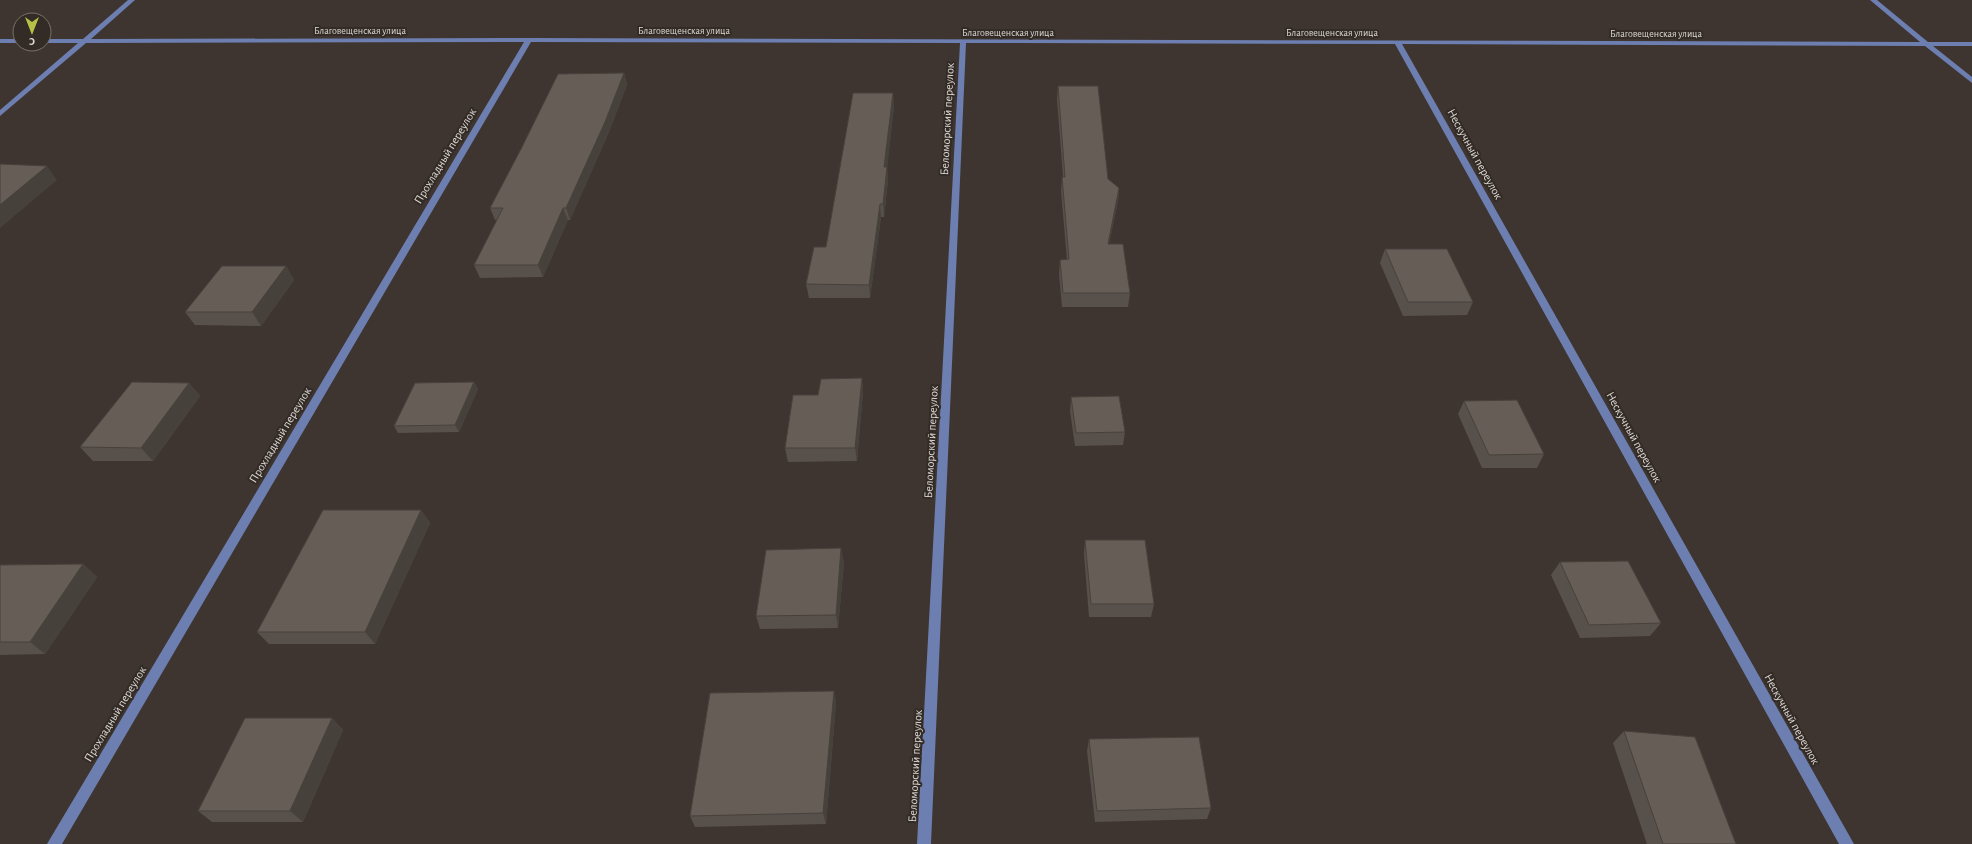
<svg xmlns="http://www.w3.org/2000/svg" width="1972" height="844" font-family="'Alegreya Sans',sans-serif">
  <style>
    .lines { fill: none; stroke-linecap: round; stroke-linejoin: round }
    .minor { fill: #6d7eb0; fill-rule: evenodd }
    .wall { fill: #58504a }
    .shaded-wall { fill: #47413c }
    .building { fill: #665d56; stroke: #47413c }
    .labels { text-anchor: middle; stroke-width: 4; stroke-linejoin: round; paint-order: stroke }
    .far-street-label { font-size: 10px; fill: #ded9d5; stroke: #332b26 }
    .street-label { font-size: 12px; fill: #ded9d5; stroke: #332b26 }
  </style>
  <rect width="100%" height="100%" fill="#3e3530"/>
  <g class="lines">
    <!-- minor -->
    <g class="minor">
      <path d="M 128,0 L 135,0 L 91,39 L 529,38 L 1920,42 L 1870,0 L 1877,0 L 1928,42 L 1972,42 L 1972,46 L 1933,46 L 1972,77 L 1972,83 L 1925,46 L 1402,44 L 1854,844 L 1839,844 L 1395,44 L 966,43 L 931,844 L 917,844 L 960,43 L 531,42 L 62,844 L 47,844 L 524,42 L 86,43 L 0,116 L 0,110 L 78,43 L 44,43 L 44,39 L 83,39 Z"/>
      <rect x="0" y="39" width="20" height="4"/>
    </g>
  </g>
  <!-- wall -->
  <g class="wall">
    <path d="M 624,73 L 627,85 L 608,134 L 570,220 L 568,220 L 543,277 L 480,278 L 474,265 L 497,220 L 495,220 L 490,208 Z"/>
    <path d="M 1058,86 L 1108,179 L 1119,188 L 1118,201 L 1109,244 L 1130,293 L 1128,307 L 1062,307 L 1059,274 L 1060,260 L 1067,260 L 1061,191 L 1062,177 L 1063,177 L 1057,99 Z"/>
    <path d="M 893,93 L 894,106 L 887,167 L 888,180 L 884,217 L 881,217 L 870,298 L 809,298 L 806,284 L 826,247 Z"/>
    <path d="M 1385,249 L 1473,302 L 1467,315 L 1403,316 L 1380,263 Z"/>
    <path d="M 286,266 L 294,280 L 261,326 L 195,325 L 185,312 Z"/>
    <path d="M 862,378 L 863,392 L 857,461 L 788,462 L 785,448 L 818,395 Z"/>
    <path d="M 474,382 L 478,389 L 459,432 L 398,433 L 394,426 Z"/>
    <path d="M 189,383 L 200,396 L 153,461 L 93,461 L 80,447 Z"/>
    <path d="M 1071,397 L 1125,432 L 1123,445 L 1075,446 L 1070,411 Z"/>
    <path d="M 1464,401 L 1544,454 L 1537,468 L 1482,468 L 1458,414 Z"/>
    <path d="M 421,510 L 430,523 L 375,644 L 269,644 L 257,632 Z"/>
    <path d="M 1085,540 L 1154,604 L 1151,617 L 1089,617 L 1084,554 Z"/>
    <path d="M 844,562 L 838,628 L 760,629 L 756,616 Z"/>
    <path d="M 1560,562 L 1661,623 L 1650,636 L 1580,638 L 1551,575 Z"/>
    <path d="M 83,564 L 97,577 L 45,654 L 0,655 L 0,565 Z"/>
    <path d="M 834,691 L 836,703 L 826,824 L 695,827 L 690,816 Z"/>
    <path d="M 332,718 L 343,730 L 303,822 L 212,822 L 198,811 Z"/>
    <path d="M 1624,731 L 1736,844 L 1647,844 L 1613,743 Z"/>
    <path d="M 1089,739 L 1211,808 L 1207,819 L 1095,822 L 1087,751 Z"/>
  </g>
  <!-- shaded-wall -->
  <g class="shaded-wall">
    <path d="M 624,73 L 627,85 L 608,134 L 570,220 L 566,208 Z"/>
    <path d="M 893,93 L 894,106 L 886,180 L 884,167 Z"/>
    <path d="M 47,166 L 57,180 L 0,228 L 0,205 Z"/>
    <path d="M 887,167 L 888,180 L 884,217 L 883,204 Z"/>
    <path d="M 1119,188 L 1118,201 L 1106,258 L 1108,244 Z"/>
    <path d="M 880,204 L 881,217 L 870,298 L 869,285 Z"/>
    <path d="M 563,208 L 568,220 L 543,277 L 538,265 Z"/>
    <path d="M 286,266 L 294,280 L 261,326 L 252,312 Z"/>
    <path d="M 862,378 L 863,392 L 857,461 L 855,448 Z"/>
    <path d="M 474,382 L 478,389 L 459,432 L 455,425 Z"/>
    <path d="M 189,383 L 200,396 L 153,461 L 141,448 Z"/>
    <path d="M 421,510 L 430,523 L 375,644 L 365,632 Z"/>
    <path d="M 841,548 L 844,562 L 838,628 L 836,615 Z"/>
    <path d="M 83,564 L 97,577 L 45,654 L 30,642 Z"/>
    <path d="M 834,691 L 836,703 L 826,824 L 823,813 Z"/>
    <path d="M 332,718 L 343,730 L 303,822 L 290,811 Z"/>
  </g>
  <!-- building -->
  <g class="building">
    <path d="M 624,73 L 605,122 L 566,208 L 563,208 L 538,265 L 474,265 L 503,208 L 490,208 L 522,147 L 558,74 Z"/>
    <path d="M 1058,86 L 1098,86 L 1108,179 L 1119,188 L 1108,244 L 1123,244 L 1130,293 L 1063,293 L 1060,260 L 1069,259 L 1062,177 L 1065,177 Z"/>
    <path d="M 853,93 L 893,93 L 884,167 L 887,167 L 883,204 L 880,204 L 869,285 L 806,284 L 814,247 L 826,247 Z"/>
    <path d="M 0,164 L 47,166 L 0,205 Z"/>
    <path d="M 1385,249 L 1447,249 L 1473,302 L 1408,302 Z"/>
    <path d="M 222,266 L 286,266 L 252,312 L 185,312 Z"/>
    <path d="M 862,378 L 855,448 L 785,448 L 793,395 L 818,395 L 821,379 Z"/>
    <path d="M 132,382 L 189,383 L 141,448 L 80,447 Z"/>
    <path d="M 474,382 L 455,425 L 394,426 L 415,383 Z"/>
    <path d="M 1119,396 L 1125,432 L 1076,433 L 1071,397 Z"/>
    <path d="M 1517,400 L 1544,454 L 1489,455 L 1464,401 Z"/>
    <path d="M 323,510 L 421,510 L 365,632 L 257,632 Z"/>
    <path d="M 1085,540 L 1145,540 L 1154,604 L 1091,604 Z"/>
    <path d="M 841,548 L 836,615 L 756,616 L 766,550 Z"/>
    <path d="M 1628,561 L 1661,623 L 1589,625 L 1560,562 Z"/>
    <path d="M 83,564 L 30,642 L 0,642 L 0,565 Z"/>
    <path d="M 834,691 L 823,813 L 690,816 L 710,693 Z"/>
    <path d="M 245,718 L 332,718 L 290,811 L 198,811 Z"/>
    <path d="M 1624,731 L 1695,737 L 1736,844 L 1663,844 Z"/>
    <path d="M 1199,737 L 1211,808 L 1097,811 L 1089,739 Z"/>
  </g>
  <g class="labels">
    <!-- far-street labels -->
    <g class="far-street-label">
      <text x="360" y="34">Благовещенская улица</text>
      <text x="684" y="34">Благовещенская улица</text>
      <text x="1008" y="36">Благовещенская улица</text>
      <text x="1332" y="36">Благовещенская улица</text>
      <text x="1656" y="37">Благовещенская улица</text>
    </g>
    <!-- street labels -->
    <g class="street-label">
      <text transform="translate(947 119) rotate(-87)" y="4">Беломорский переулок</text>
      <text transform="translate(1475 154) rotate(61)" y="4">Нескучный переулок</text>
      <text transform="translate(445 156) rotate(-59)" y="4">Прохладный переулок</text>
      <text transform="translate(280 435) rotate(-59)" y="4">Прохладный переулок</text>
      <text transform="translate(1634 437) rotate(61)" y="4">Нескучный переулок</text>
      <text transform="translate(931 442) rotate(-87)" y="4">Беломорский переулок</text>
      <text transform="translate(115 714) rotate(-59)" y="4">Прохладный переулок</text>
      <text transform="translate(1792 719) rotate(61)" y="4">Нескучный переулок</text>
      <text transform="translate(915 766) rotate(-87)" y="4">Беломорский переулок</text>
    </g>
  </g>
  <!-- north arrow -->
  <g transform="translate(32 32) rotate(180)"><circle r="19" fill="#332b26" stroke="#77716c"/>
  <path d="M0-3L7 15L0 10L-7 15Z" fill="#b7c147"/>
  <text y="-6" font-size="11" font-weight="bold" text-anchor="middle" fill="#ded9d5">С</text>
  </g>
</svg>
